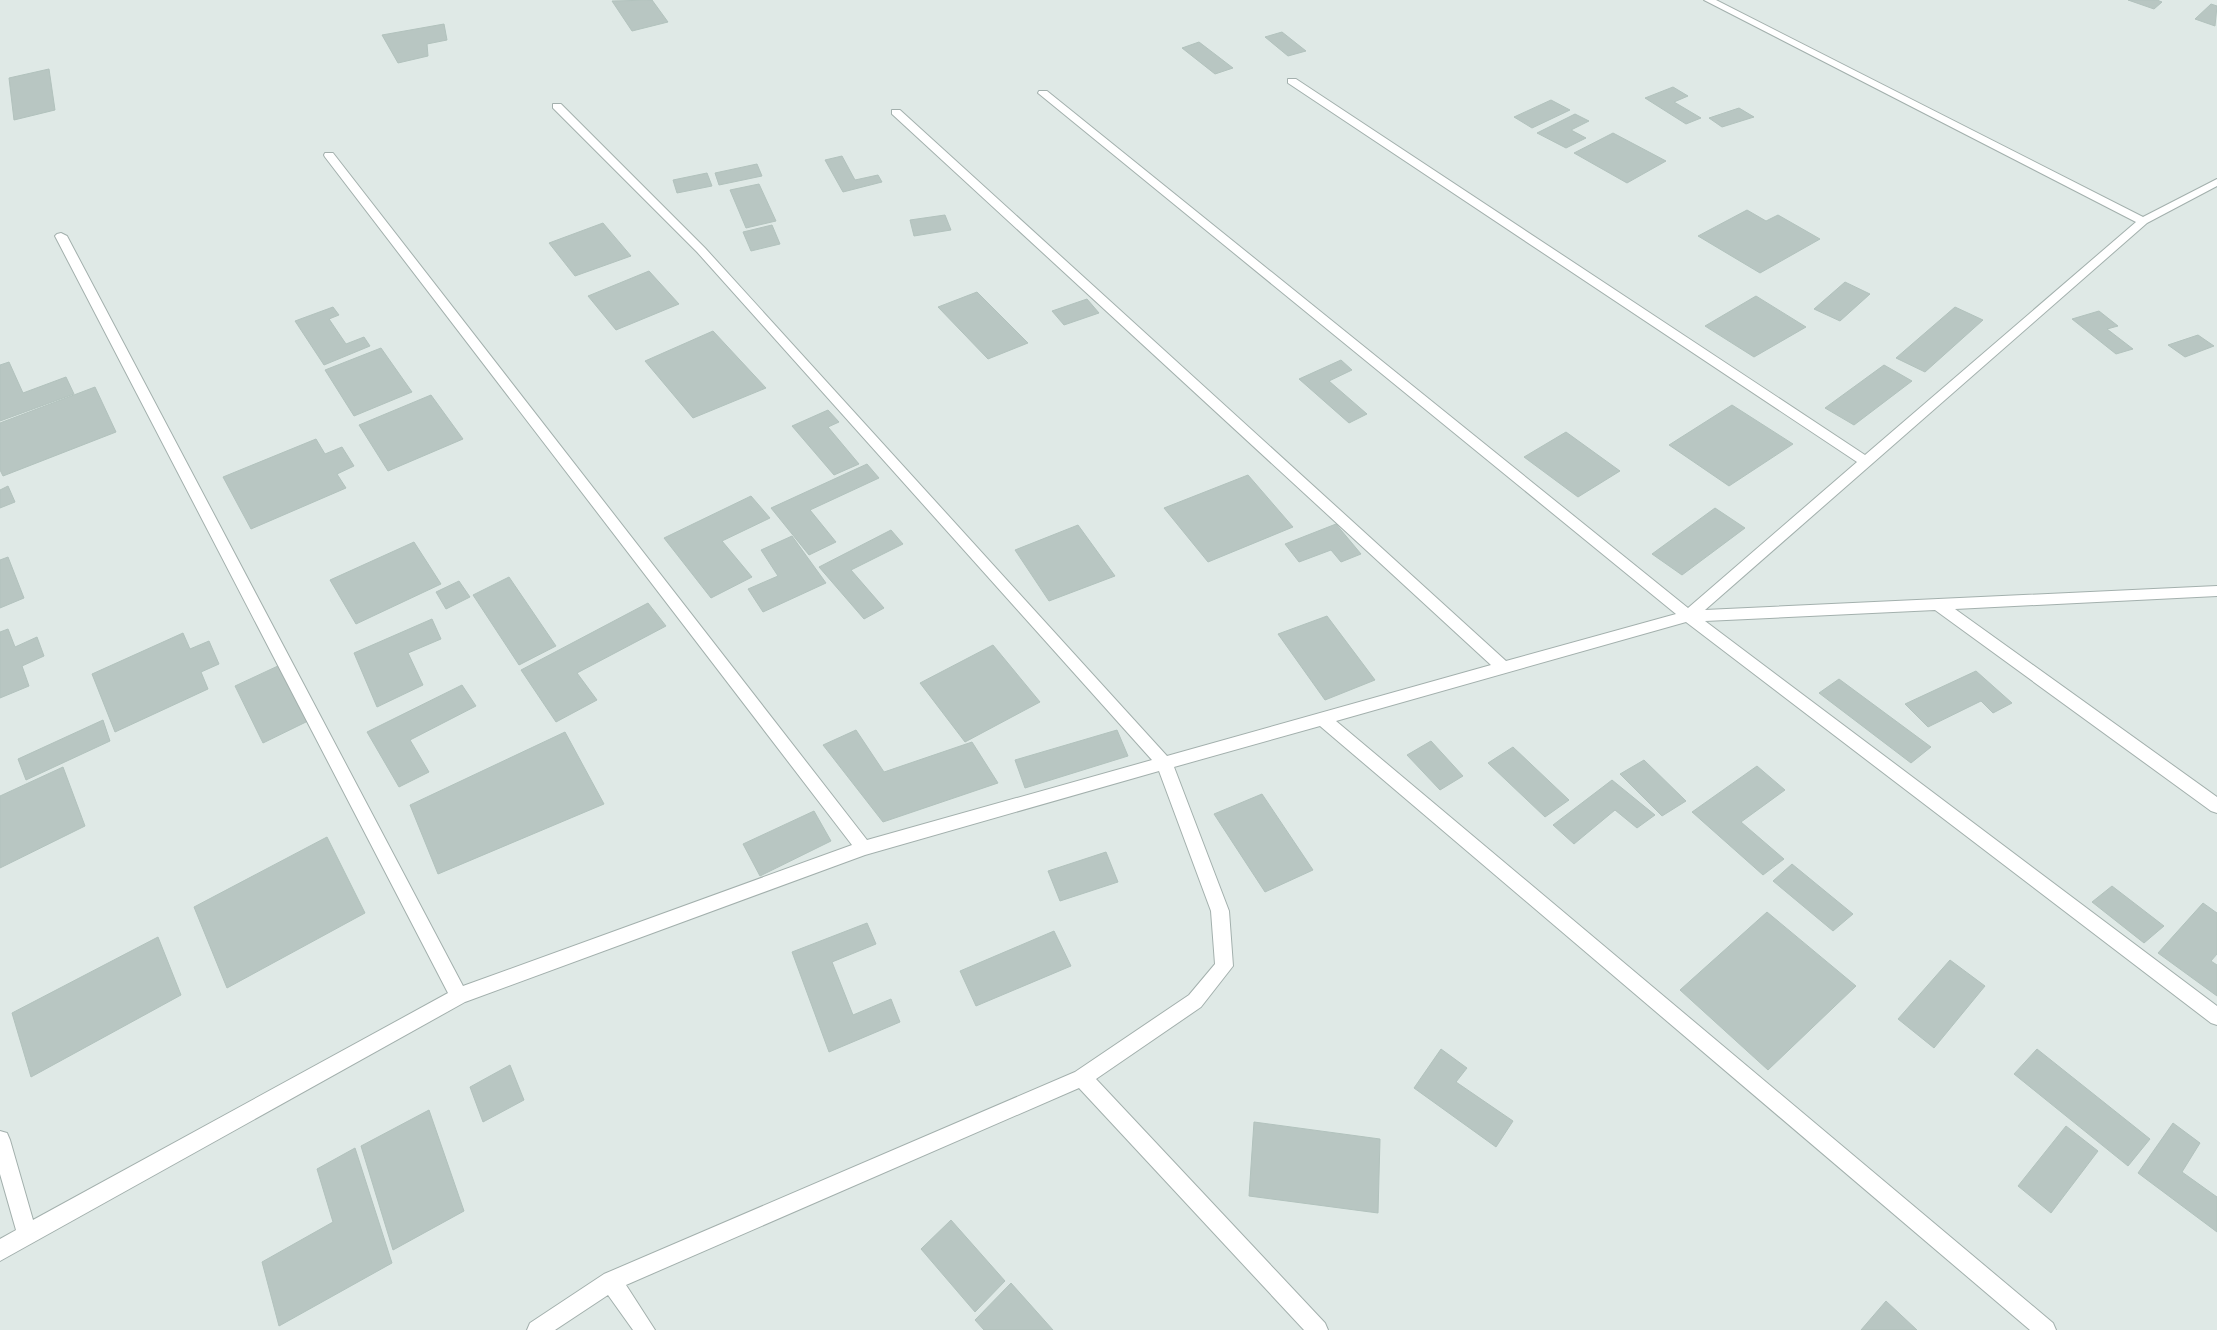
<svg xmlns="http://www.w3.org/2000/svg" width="2217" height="1330" font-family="Overpass,sans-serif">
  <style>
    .building { fill: #b8c6c2; stroke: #b2c2bd }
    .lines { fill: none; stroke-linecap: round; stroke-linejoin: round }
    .street-casing { stroke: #a3b0ad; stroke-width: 2 }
    .street { fill: #fff; fill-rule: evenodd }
  </style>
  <rect width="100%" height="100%" fill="#dfe9e6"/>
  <!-- building -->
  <g class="building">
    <path d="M 652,0 L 668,22 L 632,31 L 612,1 Z"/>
    <path d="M 2128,0 L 2157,0 L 2162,2 L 2154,9 Z"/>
    <path d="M 2211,4 L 2217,6 L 2215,26 L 2195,19 Z"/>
    <path d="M 444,24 L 447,40 L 427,44 L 428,56 L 398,63 L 382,35 Z"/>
    <path d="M 1282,32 L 1306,51 L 1288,56 L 1265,37 Z"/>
    <path d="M 1199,42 L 1233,68 L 1215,74 L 1182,48 Z"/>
    <path d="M 49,69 L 55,110 L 14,120 L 9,78 Z"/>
    <path d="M 1673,87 L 1688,96 L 1674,102 L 1701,118 L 1686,124 L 1645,98 Z"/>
    <path d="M 1551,100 L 1570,110 L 1532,128 L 1514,117 Z"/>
    <path d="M 1739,108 L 1754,117 L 1722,127 L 1709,118 Z"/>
    <path d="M 1575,114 L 1589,121 L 1571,130 L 1586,138 L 1566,148 L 1537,133 Z"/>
    <path d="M 1613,133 L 1666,161 L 1627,183 L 1574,153 Z"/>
    <path d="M 842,156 L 855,180 L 878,175 L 882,182 L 843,192 L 825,160 Z"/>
    <path d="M 757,164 L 762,176 L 719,185 L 715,173 Z"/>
    <path d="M 707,173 L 712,186 L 677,193 L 673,180 Z"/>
    <path d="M 759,184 L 776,221 L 746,228 L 730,190 Z"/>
    <path d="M 1747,210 L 1766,221 L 1778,215 L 1820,239 L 1760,273 L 1698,236 Z"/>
    <path d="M 945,215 L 951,230 L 914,236 L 910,220 Z"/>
    <path d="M 603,223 L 631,256 L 575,276 L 549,243 Z"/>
    <path d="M 772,225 L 780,244 L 751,251 L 743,232 Z"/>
    <path d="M 649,271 L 679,304 L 616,330 L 588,296 Z"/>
    <path d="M 1845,282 L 1870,294 L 1840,321 L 1814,309 Z"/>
    <path d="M 977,292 L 1028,343 L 988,359 L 938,307 Z"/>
    <path d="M 1756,296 L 1806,327 L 1754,357 L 1705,326 Z"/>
    <path d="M 1087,299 L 1099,313 L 1064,325 L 1052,311 Z"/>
    <path d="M 333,307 L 339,315 L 329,319 L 346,344 L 364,337 L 370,346 L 324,365 L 295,321 Z"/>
    <path d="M 1955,307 L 1983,320 L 1925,372 L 1896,358 Z"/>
    <path d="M 2099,311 L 2118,326 L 2107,329 L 2133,349 L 2116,354 L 2072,319 Z"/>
    <path d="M 713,331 L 766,388 L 693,418 L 645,361 Z"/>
    <path d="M 2198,335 L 2214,346 L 2185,357 L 2168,345 Z"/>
    <path d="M 381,348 L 412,392 L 354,416 L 325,370 Z"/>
    <path d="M 1341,360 L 1352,370 L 1329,381 L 1367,414 L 1349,423 L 1299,379 Z"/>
    <path d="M 9,362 L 23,393 L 66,377 L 74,394 L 0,421 L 0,365 Z"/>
    <path d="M 1884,365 L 1912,381 L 1854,425 L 1825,408 Z"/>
    <path d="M 95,387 L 116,432 L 3,476 L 0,470 L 0,423 Z"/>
    <path d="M 431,395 L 463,439 L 388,471 L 359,425 Z"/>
    <path d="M 1732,405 L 1793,444 L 1729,486 L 1669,445 Z"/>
    <path d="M 828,410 L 839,422 L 828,427 L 859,464 L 834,475 L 792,426 Z"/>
    <path d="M 1566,432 L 1620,471 L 1578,497 L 1524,457 Z"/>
    <path d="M 316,439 L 325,454 L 342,447 L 354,466 L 337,474 L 346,488 L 251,529 L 223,477 Z"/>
    <path d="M 867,464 L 879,478 L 810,510 L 836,542 L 809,555 L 771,508 Z"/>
    <path d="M 1248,475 L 1293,527 L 1208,562 L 1164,508 Z"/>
    <path d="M 8,486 L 15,502 L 0,508 L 0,490 Z"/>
    <path d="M 751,496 L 770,518 L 722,541 L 752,577 L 711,598 L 664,538 Z"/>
    <path d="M 1715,508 L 1745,528 L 1682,575 L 1652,554 Z"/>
    <path d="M 1336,524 L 1361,554 L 1341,562 L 1331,550 L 1299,562 L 1285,544 Z"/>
    <path d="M 1078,525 L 1115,576 L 1049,601 L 1015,550 Z"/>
    <path d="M 891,530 L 903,544 L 851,570 L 884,608 L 864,619 L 819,567 Z"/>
    <path d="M 792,536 L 826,583 L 763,612 L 748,589 L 778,576 L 761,550 Z"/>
    <path d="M 414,542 L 441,584 L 356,624 L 330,580 Z"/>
    <path d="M 8,557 L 24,598 L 0,608 L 0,560 Z"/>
    <path d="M 509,577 L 556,646 L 519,665 L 473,595 Z"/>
    <path d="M 459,581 L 470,597 L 446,609 L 436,592 Z"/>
    <path d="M 648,603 L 666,626 L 577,673 L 597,700 L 556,722 L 521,670 Z"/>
    <path d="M 1327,616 L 1375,680 L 1325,700 L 1278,634 Z"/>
    <path d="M 432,619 L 441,639 L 408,653 L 423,685 L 377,707 L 354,653 Z"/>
    <path d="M 8,629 L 15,647 L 37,637 L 44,656 L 22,666 L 29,686 L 0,698 L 0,632 Z"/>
    <path d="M 183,633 L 190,649 L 209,641 L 219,664 L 201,672 L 208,689 L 115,732 L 92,674 Z"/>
    <path d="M 993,645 L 1040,702 L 965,742 L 920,683 Z"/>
    <path d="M 280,665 L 308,721 L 263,743 L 235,686 Z"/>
    <path d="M 1976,671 L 2012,703 L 1993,713 L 1981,701 L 1928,727 L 1905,704 Z"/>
    <path d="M 1839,679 L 1931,747 L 1911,763 L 1819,693 Z"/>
    <path d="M 462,685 L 476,706 L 410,740 L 429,772 L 399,787 L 367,732 Z"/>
    <path d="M 103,720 L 110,741 L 26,780 L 18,759 Z"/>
    <path d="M 856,730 L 884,772 L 972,742 L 998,783 L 883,822 L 823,745 Z"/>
    <path d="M 1117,730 L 1128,756 L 1025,788 L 1015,760 Z"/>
    <path d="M 565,732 L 604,804 L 438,874 L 410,805 Z"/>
    <path d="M 1431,741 L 1463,776 L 1440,790 L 1407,755 Z"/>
    <path d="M 1513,747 L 1569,800 L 1545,817 L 1488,763 Z"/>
    <path d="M 1644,760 L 1686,801 L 1662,816 L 1620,774 Z"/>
    <path d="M 1757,766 L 1785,790 L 1741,822 L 1784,859 L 1763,875 L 1692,812 Z"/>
    <path d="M 63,767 L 85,826 L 0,868 L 0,796 Z"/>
    <path d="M 1612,780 L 1655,815 L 1637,828 L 1615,810 L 1574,844 L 1553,825 Z"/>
    <path d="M 1262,794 L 1313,870 L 1265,892 L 1214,814 Z"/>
    <path d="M 814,811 L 831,841 L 760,876 L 743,844 Z"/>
    <path d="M 327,837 L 365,913 L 227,988 L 194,907 Z"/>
    <path d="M 1106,852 L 1118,882 L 1060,901 L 1048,871 Z"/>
    <path d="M 1792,864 L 1853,914 L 1833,931 L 1773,881 Z"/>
    <path d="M 2112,886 L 2164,926 L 2144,943 L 2092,902 Z"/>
    <path d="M 2203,903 L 2217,913 L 2217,954 L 2211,961 L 2217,965 L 2217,996 L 2158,953 Z"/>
    <path d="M 1767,912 L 1856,986 L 1768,1070 L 1680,990 Z"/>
    <path d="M 867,923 L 876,944 L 832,962 L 853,1015 L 891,999 L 900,1022 L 829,1052 L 792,952 Z"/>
    <path d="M 1054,931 L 1071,966 L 976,1006 L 960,971 Z"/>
    <path d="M 158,937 L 181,995 L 31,1077 L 12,1013 Z"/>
    <path d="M 1950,960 L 1985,986 L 1934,1048 L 1898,1019 Z"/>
    <path d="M 1441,1049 L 1467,1068 L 1456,1082 L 1513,1121 L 1496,1147 L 1414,1088 Z"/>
    <path d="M 2037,1049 L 2150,1139 L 2128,1166 L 2014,1074 Z"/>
    <path d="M 510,1065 L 524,1100 L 483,1122 L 470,1087 Z"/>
    <path d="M 429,1110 L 464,1211 L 393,1250 L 361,1146 Z"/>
    <path d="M 1254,1122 L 1380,1139 L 1378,1213 L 1249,1196 Z"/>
    <path d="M 2173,1123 L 2200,1143 L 2182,1172 L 2217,1197 L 2217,1232 L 2138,1173 Z"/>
    <path d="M 2066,1126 L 2098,1151 L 2051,1213 L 2018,1186 Z"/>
    <path d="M 355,1148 L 392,1263 L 279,1326 L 262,1262 L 333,1222 L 317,1169 Z"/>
    <path d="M 951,1220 L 1005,1281 L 975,1312 L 921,1249 Z"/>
    <path d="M 1011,1283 L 1053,1330 L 984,1330 L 975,1320 Z"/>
    <path d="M 1886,1301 L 1917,1330 L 1861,1330 Z"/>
  </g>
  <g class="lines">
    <!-- street casing -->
    <g class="street-casing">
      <path id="street" d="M 1704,0 L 1716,0 L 2143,217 L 2217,179 L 2217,186 L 2147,223 L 1705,610 L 2217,586 L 2217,596 L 1955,609 L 2217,797 L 2217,813 L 2211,811 L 1935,610 L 1705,621 L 2217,1006 L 2217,1025 L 2211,1023 L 1686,622 L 1336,721 L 2053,1323 L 2056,1330 L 2030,1330 L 1320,726 L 1174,767 L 1229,911 L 1233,966 L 1201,1007 L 1096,1079 L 1325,1323 L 1328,1330 L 1304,1330 L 1079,1088 L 626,1285 L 655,1330 L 633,1330 L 608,1295 L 555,1330 L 527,1330 L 530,1323 L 604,1274 L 1075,1072 L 1189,995 L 1215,964 L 1211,911 L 1159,771 L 865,855 L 465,1002 L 0,1261 L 0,1239 L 16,1230 L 0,1174 L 0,1131 L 7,1133 L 10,1140 L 33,1220 L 448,993 L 55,236 L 57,234 L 61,233 L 67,236 L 463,986 L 852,845 L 325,157 L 324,155 L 325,153 L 333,153 L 867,840 L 1152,760 L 697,252 L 553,108 L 553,104 L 561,104 L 705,248 L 1167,756 L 1491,665 L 892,114 L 892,110 L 900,110 L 1506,661 L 1676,614 L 1038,93 L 1039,91 L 1047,91 L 1688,608 L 1857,462 L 1288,83 L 1288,79 L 1296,79 L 1865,455 L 2136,222 Z"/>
    </g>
    <!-- street -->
    <use href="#street" class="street"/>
  </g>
</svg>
